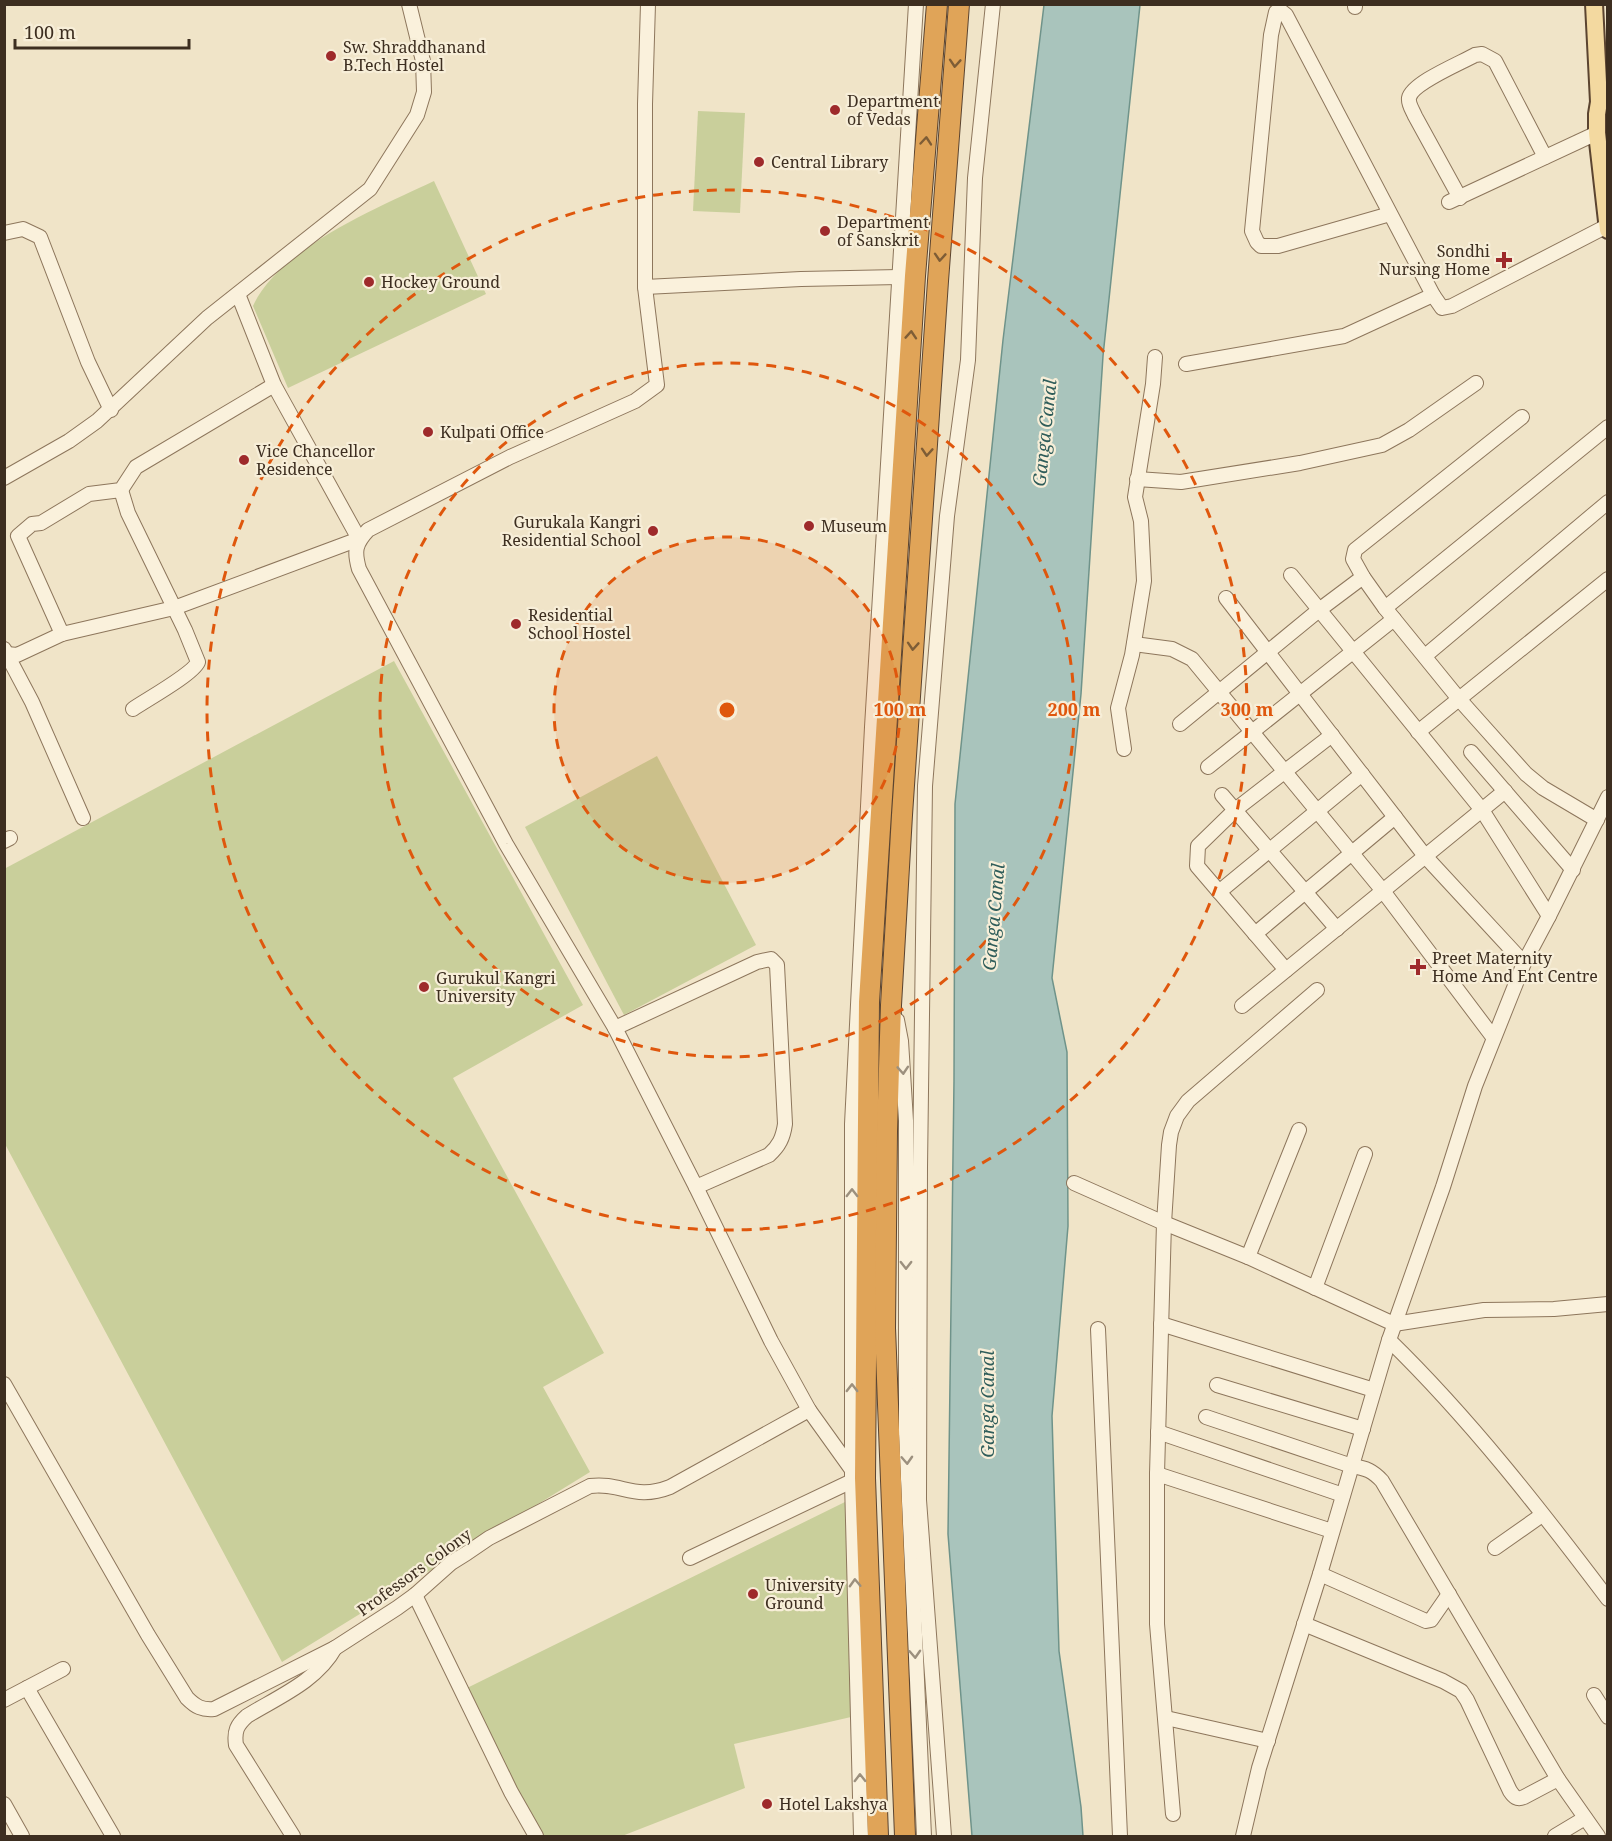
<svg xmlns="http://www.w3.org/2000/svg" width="1612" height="1841" font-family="'Noto Serif',serif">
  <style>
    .green { fill: #c9cf9b }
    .water { fill: #a9c4bc; stroke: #6f938a; stroke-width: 1.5 }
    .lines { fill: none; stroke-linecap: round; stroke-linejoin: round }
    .minor-casing { stroke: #8d765c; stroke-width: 16 }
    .major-casing { stroke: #5b4430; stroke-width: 20 }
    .highway-casing { stroke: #5b4430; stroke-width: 22 }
    .minor { stroke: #faf1dc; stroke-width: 14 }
    .major { stroke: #f3d9a0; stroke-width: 16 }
    .highway { stroke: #e0a458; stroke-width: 20 }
    .oneway { stroke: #7e5d36 }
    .oneway2 { stroke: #9c907e }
    .ring { fill: none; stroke: #df570d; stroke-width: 3; stroke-dasharray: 10 8 }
    .poi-dot { fill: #9e2a2b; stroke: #f7eed8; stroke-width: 2 }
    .labels { text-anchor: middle; stroke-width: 4.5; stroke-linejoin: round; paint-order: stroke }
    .poi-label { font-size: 16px; fill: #3d2e20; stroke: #f7eed8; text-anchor: start }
    .street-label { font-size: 16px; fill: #3d2e20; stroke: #f7eed8 }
    .water-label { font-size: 18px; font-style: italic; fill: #2f5d5a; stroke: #f7eed8 }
    .centre { fill: #df570d; stroke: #f7eed8; stroke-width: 3 }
    .ring-label { font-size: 18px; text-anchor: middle; font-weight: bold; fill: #df570d; stroke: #f7eed8; stroke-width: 4.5; stroke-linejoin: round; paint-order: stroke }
  </style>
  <rect width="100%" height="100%" fill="#f0e4c8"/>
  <!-- green -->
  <g class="green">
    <path d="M 698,111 L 745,113 L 740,213 L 693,211 Z"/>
    <path d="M 434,181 L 486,294 L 288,388 L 253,306 C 279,248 379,207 434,181 Z"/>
    <path d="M 394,661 L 583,1005 L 453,1078 L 604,1353 L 543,1387 L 590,1472 L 282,1662 L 5,1144 L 4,869 Z"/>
    <path d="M 657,756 L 756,945 L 624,1015 L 525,827 Z"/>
    <path d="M 847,1501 L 851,1717 L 734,1744 L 745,1788 L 622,1836 L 538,1836 L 467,1688 Z"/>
  </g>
  <!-- water -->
  <path class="water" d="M 1044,5 L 1140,5 L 1103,356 L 1081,694 L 1052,978 L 1067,1052 L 1068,1226 L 1052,1416 L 1059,1651 L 1081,1807 L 1083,1836 L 972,1836 L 948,1534 L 954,1081 L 955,804 L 1003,340 Z"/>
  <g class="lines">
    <!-- minor casing -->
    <g class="minor-casing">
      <g id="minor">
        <path d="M 648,4 L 645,104 L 645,287 L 657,385 L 635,401 L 510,457 L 368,530 C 355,544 354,551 359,569 L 506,844 L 615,1028 L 696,1187 L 771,1341 L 809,1410 L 852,1470"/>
        <path d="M 1355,4 L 1355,7"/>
        <path d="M 1460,198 L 1415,116 C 1413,111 1408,104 1409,98 C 1412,83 1461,63 1475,55 L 1482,54 L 1495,61 L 1545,157"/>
        <path d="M 1449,202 L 1597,133"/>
        <path d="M 1390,214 L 1278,246 L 1261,246 L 1257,242 L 1252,231 L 1271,35 L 1276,12 L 1281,11 L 1286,15 L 1433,295 L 1442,308 L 1452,306 L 1607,226"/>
        <path d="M 4,233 L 23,229 L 40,237 L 88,362 L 111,410"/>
        <path d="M 645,287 L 801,279 L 899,277"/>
        <path d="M 1186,364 L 1344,336 L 1433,295"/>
        <path d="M 1522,417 L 1355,550 L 1353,559 L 1363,577 L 1385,608 L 1459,699 L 1526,774 L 1543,788 L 1597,820"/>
        <path d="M 4,478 L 69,441 L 97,421 L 207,318 L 370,189 L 417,115 L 424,92 L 423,61 L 409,4"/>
        <path d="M 1137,479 L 1181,482 L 1300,463 L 1382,445 L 1409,430 L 1476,383"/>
        <path d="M 121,490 L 128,513 L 185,630 L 198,662 C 193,674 146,700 133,709"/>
        <path d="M 1291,575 L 1482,810 L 1549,916"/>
        <path d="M 1226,598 L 1425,856 L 1524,963"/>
        <path d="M 1385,608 L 1608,427"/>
        <path d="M 62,634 L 18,536 L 32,524 L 41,523 L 89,494 L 121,490 L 136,467 L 274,385"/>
        <path d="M 1134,644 L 1172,649 L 1192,659 L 1383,891 L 1493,1037"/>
        <path d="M 4,649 L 32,702 L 83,818"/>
        <path d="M 7,654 L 17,655 L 62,634 L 174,608 L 359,539 L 274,385 L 238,294"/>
        <path d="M 1425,656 L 1608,502"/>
        <path d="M 1180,724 L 1319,610 L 1363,577"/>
        <path d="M 1418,732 L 1608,579"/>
        <path d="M 1124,749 L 1118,708 L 1132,655 L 1144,581 L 1141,521 L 1135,497 L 1153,384 L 1155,357"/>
        <path d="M 1471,752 L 1573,870"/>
        <path d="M 1208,767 L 1394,619"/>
        <path d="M 1222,795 L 1337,929"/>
        <path d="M 4,841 L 10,838"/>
        <path d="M 1219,892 L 1362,774"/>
        <path d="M 1255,934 L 1395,817"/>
        <path d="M 1286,970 L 1197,866 L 1198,846 L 1235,810 L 1332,735"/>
        <path d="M 1242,1006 L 1505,791"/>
        <path d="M 897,1020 L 901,1041 L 906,1121 L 906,1434 L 924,1836"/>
        <path d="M 615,1028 L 757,962 L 771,959 L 777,965 L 785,1124 C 783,1138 779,1146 769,1155 L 696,1187"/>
        <path d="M 1074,1183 L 1164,1223 L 1248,1257 L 1394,1324 L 1484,1310 L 1554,1309 L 1608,1304"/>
        <path d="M 1248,1257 L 1299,1130"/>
        <path d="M 1315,1288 L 1365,1154"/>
        <path d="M 1161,1324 L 1374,1390"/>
        <path d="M 1098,1329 L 1120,1836"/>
        <path d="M 1389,1340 C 1470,1419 1540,1509 1608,1599"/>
        <path d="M 4,1384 L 148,1635 L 187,1698 C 196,1707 202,1710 214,1709 L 335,1648"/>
        <path d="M 1217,1385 L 1363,1429"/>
        <path d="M 1206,1417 L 1352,1466 C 1366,1468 1373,1471 1382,1481 L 1558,1779 L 1598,1836"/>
        <path d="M 1158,1432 L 1343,1495"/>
        <path d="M 1157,1474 L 1332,1531"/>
        <path d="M 1495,1548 L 1542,1515"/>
        <path d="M 690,1558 L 852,1481"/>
        <path d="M 1320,1574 L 1426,1621 L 1431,1620 L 1449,1594"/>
        <path d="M 415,1595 L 511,1792 L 536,1836"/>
        <path d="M 1304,1624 L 1443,1681 L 1461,1691 L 1467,1700 L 1510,1791 C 1514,1797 1517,1800 1524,1797 L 1558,1779"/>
        <path d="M 27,1688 L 113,1836"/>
        <path d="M 1594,1695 L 1608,1717"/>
        <path d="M 4,1700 L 63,1669"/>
        <path d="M 1166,1718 L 1268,1741"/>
        <path d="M 4,1804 L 22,1836"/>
        <path d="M 1173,1814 L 1157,1624 L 1157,1474 L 1164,1223 L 1169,1145 L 1171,1132 L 1177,1116 L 1188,1101 L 1317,990"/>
        <path d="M 293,1836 L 236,1745 C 234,1731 237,1725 247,1716 C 278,1697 317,1681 335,1648 L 397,1608 L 415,1595 L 451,1563 L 467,1553 L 489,1538 L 590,1486 C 622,1482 634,1501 670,1487 L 809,1410"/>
        <path d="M 861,1836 L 852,1481 L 852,1124 L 872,727 L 916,4"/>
        <path d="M 944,1836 L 919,1500 L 920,1167 L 925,786 L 947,516 L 968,360 L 975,178 L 993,4"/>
        <path d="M 1243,1836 L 1259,1768 L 1320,1574 L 1389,1340 L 1443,1187 L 1475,1086 L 1524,963 L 1549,916 L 1608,797"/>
        <path d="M 1555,1836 L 1585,1818"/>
      </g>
    </g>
    <!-- major casing -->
    <g class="major-casing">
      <path id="major" d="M 1594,4 L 1599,102 L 1597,114 L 1597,133 L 1608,230"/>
    </g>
    <!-- highway casing -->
    <g class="highway-casing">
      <g id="highway">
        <path d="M 878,1836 L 865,1478 L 869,1002 L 915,276 L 937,4"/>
        <path d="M 905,1836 L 885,1328 L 887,1132 L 891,1005 L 902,815 L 938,281 L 959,4"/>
      </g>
    </g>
    <!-- minor -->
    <use href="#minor" class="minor"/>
    <!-- major -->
    <use href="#major" class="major"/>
    <!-- highway -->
    <use href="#highway" class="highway"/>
  </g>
  <!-- one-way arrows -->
  <defs><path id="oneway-chevron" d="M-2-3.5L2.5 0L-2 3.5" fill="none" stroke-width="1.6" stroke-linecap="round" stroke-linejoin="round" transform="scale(1.5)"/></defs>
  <g class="oneway">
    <use href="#oneway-chevron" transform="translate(955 63) rotate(94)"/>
    <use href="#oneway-chevron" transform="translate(926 141) rotate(-85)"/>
    <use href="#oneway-chevron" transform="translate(940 257) rotate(94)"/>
    <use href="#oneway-chevron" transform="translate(911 335) rotate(-86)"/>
    <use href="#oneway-chevron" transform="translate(927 452) rotate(94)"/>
    <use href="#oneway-chevron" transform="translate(913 646) rotate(94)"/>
  </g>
  <g class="oneway2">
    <use href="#oneway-chevron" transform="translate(903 1070) rotate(86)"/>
    <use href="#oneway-chevron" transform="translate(852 1193) rotate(-90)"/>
    <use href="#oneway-chevron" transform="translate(906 1265) rotate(90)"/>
    <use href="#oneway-chevron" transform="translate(852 1388) rotate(-90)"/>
    <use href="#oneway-chevron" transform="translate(907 1460) rotate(87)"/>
    <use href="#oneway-chevron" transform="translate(855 1583) rotate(-92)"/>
    <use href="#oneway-chevron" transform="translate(915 1654) rotate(87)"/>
    <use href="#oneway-chevron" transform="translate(860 1778) rotate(-91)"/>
  </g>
  <!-- distance rings -->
  <circle cx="727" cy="710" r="173" fill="#df570d" fill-opacity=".12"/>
  <g class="ring">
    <circle cx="727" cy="710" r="173"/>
    <circle cx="727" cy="710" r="347"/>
    <circle cx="727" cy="710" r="520"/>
  </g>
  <!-- markers -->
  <g class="poi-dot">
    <circle cx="331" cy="56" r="6"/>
    <circle cx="835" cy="110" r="6"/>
    <circle cx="759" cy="162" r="6"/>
    <circle cx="825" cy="231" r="6"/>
    <path d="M1501 251h6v6h6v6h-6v6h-6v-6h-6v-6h6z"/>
    <circle cx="369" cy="282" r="6"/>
    <circle cx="428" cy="432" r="6"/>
    <circle cx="244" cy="460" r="6"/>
    <circle cx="809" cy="526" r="6"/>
    <circle cx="653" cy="531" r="6"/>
    <circle cx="516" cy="624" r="6"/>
    <path d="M1415 958h6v6h6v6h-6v6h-6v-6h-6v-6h6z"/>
    <circle cx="424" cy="987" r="6"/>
    <circle cx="753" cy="1594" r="6"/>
    <circle cx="767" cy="1804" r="6"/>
  </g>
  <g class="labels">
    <!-- poi labels -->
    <g class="poi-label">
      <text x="343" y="53">Sw. Shraddhanand<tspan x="343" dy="18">B.Tech Hostel</tspan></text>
      <text x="847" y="107">Department<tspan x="847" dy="18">of Vedas</tspan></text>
      <text x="771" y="168">Central Library</text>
      <text x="837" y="228">Department<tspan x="837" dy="18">of Sanskrit</tspan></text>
      <text x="1490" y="257" text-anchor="end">Sondhi<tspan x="1490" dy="18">Nursing Home</tspan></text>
      <text x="381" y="288">Hockey Ground</text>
      <text x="440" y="438">Kulpati Office</text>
      <text x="256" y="457">Vice Chancellor<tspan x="256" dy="18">Residence</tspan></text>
      <text x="641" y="528" text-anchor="end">Gurukala Kangri<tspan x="641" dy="18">Residential School</tspan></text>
      <text x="821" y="532">Museum</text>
      <text x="528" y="621">Residential<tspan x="528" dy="18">School Hostel</tspan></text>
      <text x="1432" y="964">Preet Maternity<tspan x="1432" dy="18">Home And Ent Centre</tspan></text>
      <text x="436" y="984">Gurukul Kangri<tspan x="436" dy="18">University</tspan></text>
      <text x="765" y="1591">University<tspan x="765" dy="18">Ground</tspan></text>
      <text x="779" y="1810">Hotel Lakshya</text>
    </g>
    <!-- street labels -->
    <g class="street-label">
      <text transform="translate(414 1572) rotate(-36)" y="6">Professors Colony</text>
    </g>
    <!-- water labels -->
    <g class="water-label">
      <text transform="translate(1045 433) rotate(-84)" y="6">Ganga Canal</text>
      <text transform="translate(994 917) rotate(-85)" y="6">Ganga Canal</text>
      <text transform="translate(988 1404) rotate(-90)" y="6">Ganga Canal</text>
    </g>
  </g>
  <circle cx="727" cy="710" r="9" class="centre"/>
  <g class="ring-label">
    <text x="900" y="716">100 m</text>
    <text x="1074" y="716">200 m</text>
    <text x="1247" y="716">300 m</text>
  </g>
  <!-- border -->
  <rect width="1612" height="1841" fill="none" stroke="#3d2e20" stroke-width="12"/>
  <!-- scale -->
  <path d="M15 39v9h174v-9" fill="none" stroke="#3d2e20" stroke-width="3"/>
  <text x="24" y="39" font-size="18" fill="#3d2e20" stroke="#f7eed8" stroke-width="4.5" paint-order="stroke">100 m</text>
</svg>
